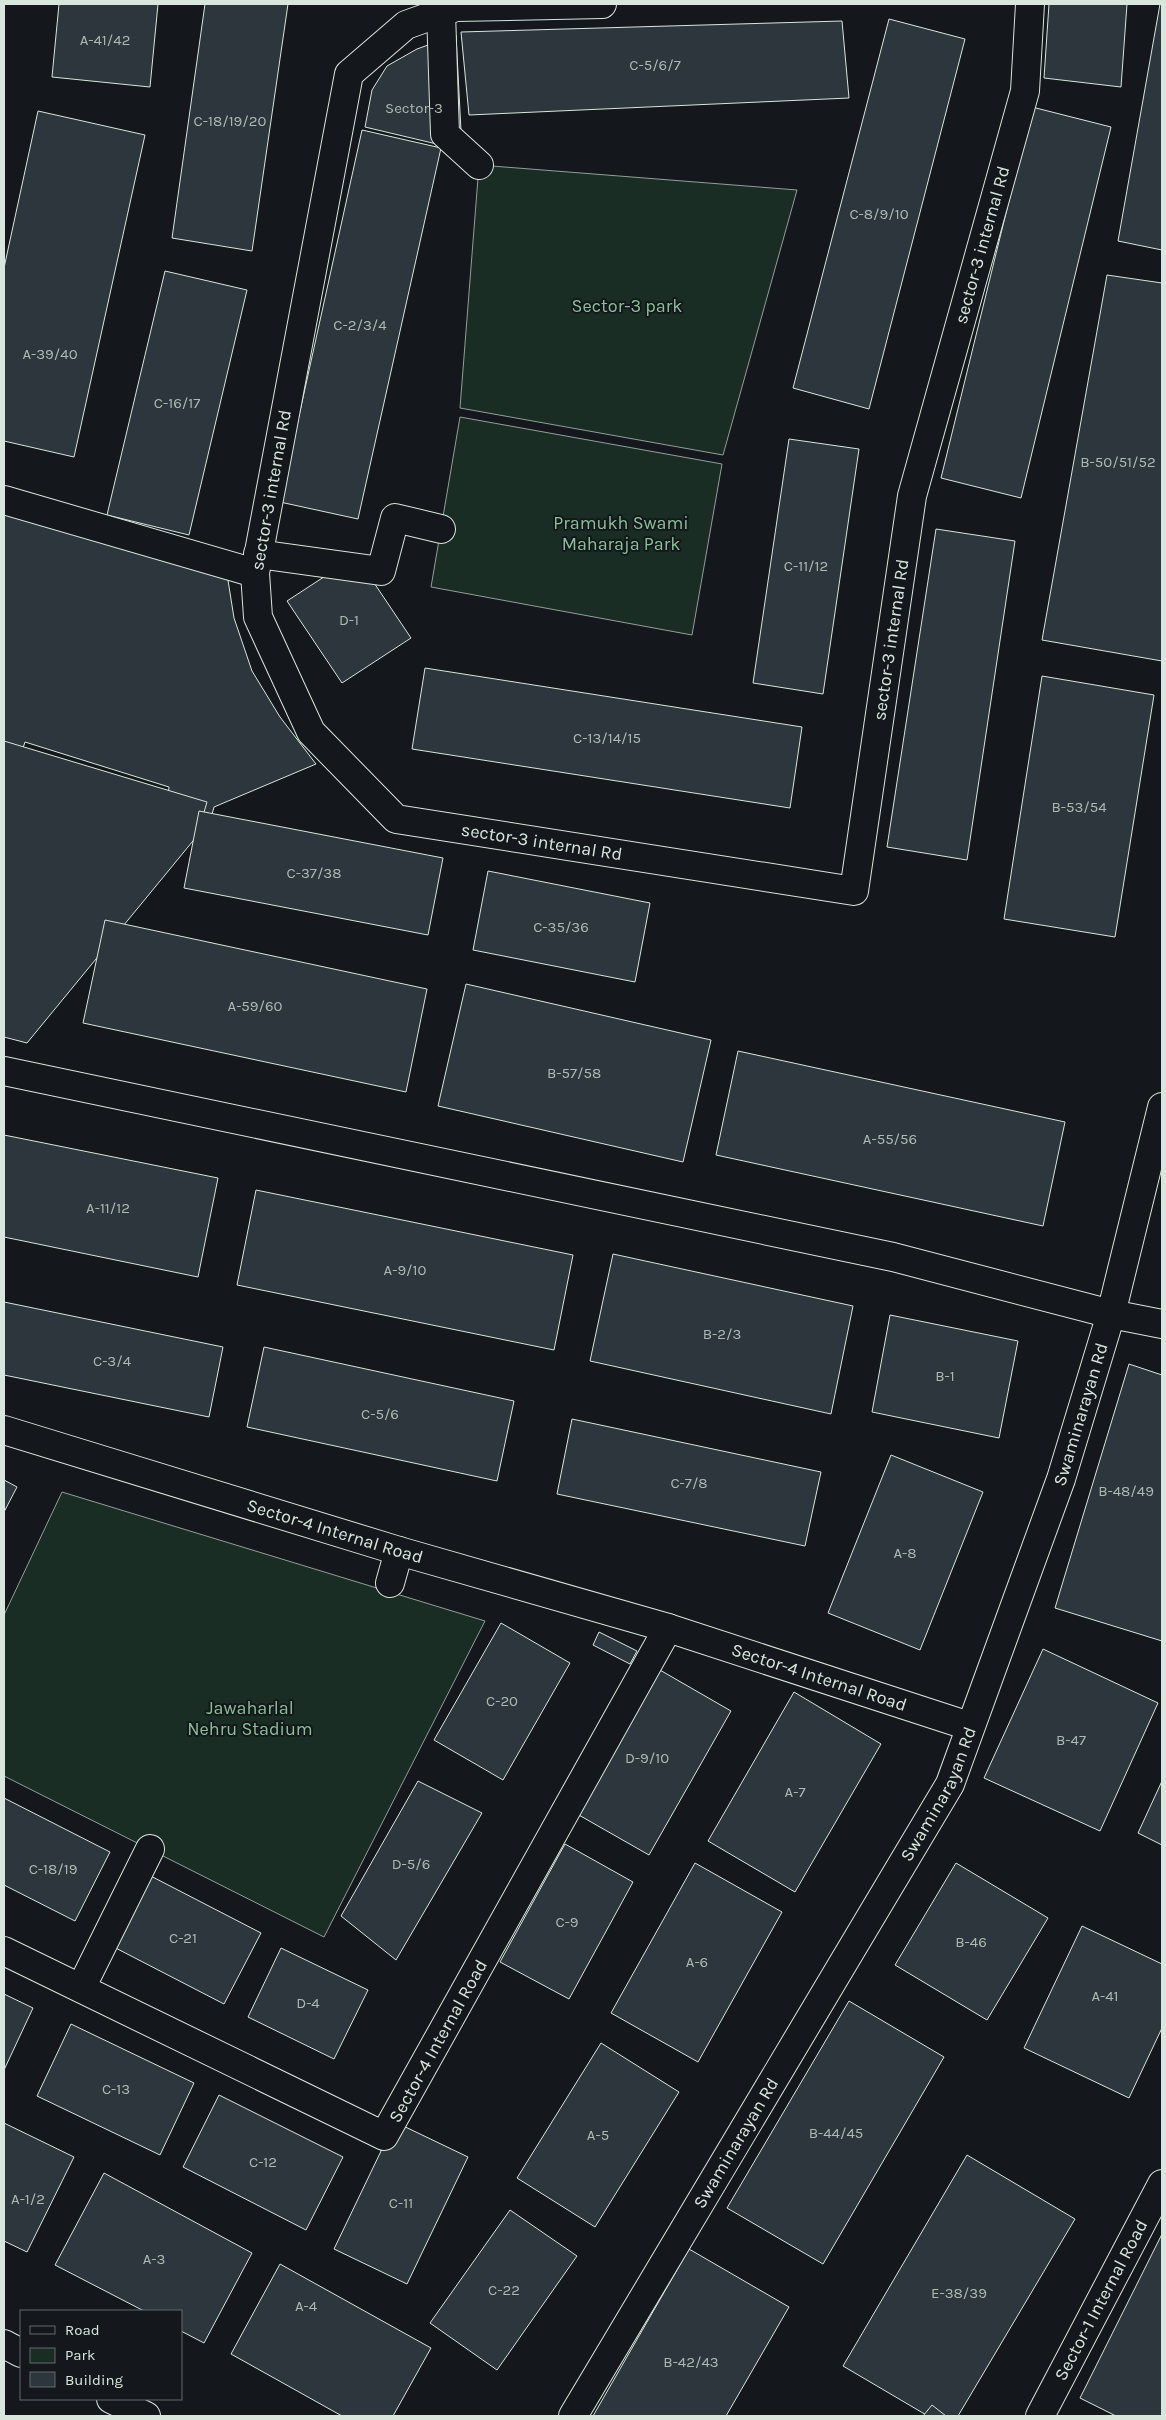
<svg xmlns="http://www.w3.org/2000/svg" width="1166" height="2420" font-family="Karla,sans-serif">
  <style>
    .green { fill: #1a2d24; stroke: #939e99 }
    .building { fill: #2c363c; stroke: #d8e6dc }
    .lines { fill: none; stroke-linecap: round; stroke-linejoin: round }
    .minor-casing { stroke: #d8e6dc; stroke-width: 30 }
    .major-casing { stroke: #d8e6dc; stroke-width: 30 }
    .minor { stroke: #14181c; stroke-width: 28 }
    .major { stroke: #14181c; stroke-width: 28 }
    .labels { text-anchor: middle; stroke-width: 4; stroke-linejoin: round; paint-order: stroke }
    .number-label { font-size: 15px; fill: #adbab4 }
    .street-label { font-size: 18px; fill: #d8e6dc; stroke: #14181c }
    .park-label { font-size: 18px; fill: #8ac095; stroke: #14181c }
  </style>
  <rect width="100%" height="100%" fill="#14181c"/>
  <!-- green -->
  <g class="green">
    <path d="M 479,165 L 797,190 L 723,455 L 460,408 Z"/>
    <path d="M 460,417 L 722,464 L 692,635 L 431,587 Z"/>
    <path d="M 62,1492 L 485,1621 L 324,1937 L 4,1776 L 4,1615 Z"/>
  </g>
  <!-- building -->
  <g class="building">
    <path d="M 59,4 L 158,4 L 150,87 L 52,77 Z"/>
    <path d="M 205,4 L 288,4 L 252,251 L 172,238 Z"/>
    <path d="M 1049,4 L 1127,4 L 1121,87 L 1044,78 Z"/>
    <path d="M 1160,4 L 1162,4 L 1162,250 L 1118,241 Z"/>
    <path d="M 889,19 L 965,39 L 869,409 L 793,388 Z"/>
    <path d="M 842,21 L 849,98 L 469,115 L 461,32 Z"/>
    <path d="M 456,35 L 462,150 L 365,127 L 372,90 L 387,66 L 417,49 Z"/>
    <path d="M 1032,107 L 1111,127 L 1021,498 L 941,478 Z"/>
    <path d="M 38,111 L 145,135 L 74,457 L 4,441 L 4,268 Z"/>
    <path d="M 362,130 L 441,148 L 358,519 L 280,502 Z"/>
    <path d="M 165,271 L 247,290 L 189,535 L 107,515 Z"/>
    <path d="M 1107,275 L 1162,283 L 1162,661 L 1042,640 Z"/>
    <path d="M 789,439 L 859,449 L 823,694 L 753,683 Z"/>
    <path d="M 4,509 L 227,574 L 234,618 L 252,671 L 280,717 L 316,764 L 214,807 L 208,829 L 166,816 L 169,787 L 25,742 L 13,778 L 4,775 Z"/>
    <path d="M 936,529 L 1015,541 L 967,860 L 887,847 Z"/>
    <path d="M 356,556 L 411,638 L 342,683 L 287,601 Z"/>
    <path d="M 425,668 L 802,727 L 790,808 L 412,749 Z"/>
    <path d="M 1042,676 L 1154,695 L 1115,937 L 1004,919 Z"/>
    <path d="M 4,741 L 207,802 L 197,836 L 27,1043 L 4,1037 Z"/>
    <path d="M 199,811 L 443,858 L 428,935 L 184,888 Z"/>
    <path d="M 488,871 L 650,903 L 635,982 L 473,950 Z"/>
    <path d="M 105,920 L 427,989 L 406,1092 L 83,1023 Z"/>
    <path d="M 466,984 L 711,1040 L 683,1162 L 438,1106 Z"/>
    <path d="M 738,1051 L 1065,1122 L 1043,1226 L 716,1155 Z"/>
    <path d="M 4,1135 L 218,1178 L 198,1277 L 4,1237 Z"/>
    <path d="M 256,1190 L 573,1255 L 554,1350 L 237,1285 Z"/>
    <path d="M 613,1254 L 853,1306 L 831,1414 L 590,1361 Z"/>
    <path d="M 4,1302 L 223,1347 L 209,1417 L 4,1375 Z"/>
    <path d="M 890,1315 L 1018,1341 L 999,1438 L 872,1412 Z"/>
    <path d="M 264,1347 L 514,1401 L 497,1481 L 247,1427 Z"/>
    <path d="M 1129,1364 L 1162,1375 L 1162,1641 L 1055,1608 Z"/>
    <path d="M 572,1419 L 821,1472 L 805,1546 L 557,1494 Z"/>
    <path d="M 891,1455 L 983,1492 L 920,1650 L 828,1613 Z"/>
    <path d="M 4,1480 L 17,1487 L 4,1512 Z"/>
    <path d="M 501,1623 L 570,1663 L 503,1780 L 434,1740 Z"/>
    <path d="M 599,1632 L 637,1651 L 630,1664 L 593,1645 Z"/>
    <path d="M 1043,1649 L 1158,1703 L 1100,1831 L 984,1778 Z"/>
    <path d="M 646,1662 L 731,1711 L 649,1855 L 563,1806 Z"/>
    <path d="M 794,1692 L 881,1744 L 795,1892 L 708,1841 Z"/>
    <path d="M 418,1781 L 482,1813 L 396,1960 L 341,1916 Z"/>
    <path d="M 1162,1781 L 1162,1845 L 1138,1833 Z"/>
    <path d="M 4,1798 L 110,1852 L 75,1921 L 4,1885 Z"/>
    <path d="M 565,1844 L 633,1882 L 569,1999 L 500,1962 Z"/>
    <path d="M 695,1863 L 782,1912 L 698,2062 L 611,2013 Z"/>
    <path d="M 956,1863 L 1048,1918 L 987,2020 L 895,1965 Z"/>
    <path d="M 143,1872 L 261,1933 L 224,2004 L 106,1943 Z"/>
    <path d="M 1082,1926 L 1162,1964 L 1162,2028 L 1129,2098 L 1024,2048 Z"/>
    <path d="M 281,1948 L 368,1990 L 334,2059 L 248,2017 Z"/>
    <path d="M 4,1994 L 33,2008 L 4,2070 Z"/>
    <path d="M 849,2001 L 944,2057 L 823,2264 L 727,2208 Z"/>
    <path d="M 71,2024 L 194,2083 L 160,2155 L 37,2096 Z"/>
    <path d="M 601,2043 L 679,2092 L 595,2227 L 517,2178 Z"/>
    <path d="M 219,2095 L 343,2157 L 306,2230 L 183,2167 Z"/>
    <path d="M 395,2122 L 468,2157 L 407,2284 L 334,2249 Z"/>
    <path d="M 4,2123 L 74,2157 L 27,2252 L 4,2241 Z"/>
    <path d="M 967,2155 L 1075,2219 L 958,2416 L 928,2416 L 843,2366 Z"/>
    <path d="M 104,2173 L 252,2253 L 204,2343 L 181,2331 L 181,2311 L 144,2311 L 55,2265 Z"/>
    <path d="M 510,2210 L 577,2256 L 497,2370 L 430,2323 Z"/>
    <path d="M 1162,2234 L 1162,2416 L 1116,2416 L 1080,2398 Z"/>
    <path d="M 689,2249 L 789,2307 L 726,2416 L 593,2416 Z"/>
    <path d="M 280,2264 L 431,2348 L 393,2416 L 342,2416 L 231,2354 Z"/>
    <path d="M 932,2405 L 946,2416 L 923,2416 Z"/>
  </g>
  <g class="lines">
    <!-- minor casing -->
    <g class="minor-casing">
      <g id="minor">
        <path id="s1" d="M 602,4 L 456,7 L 406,25 L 349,74 L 255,573 L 258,617 L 311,732 L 396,819 L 854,891 L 912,496 L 1025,91 L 1030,4"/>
        <path d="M 441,12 L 445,134 L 479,165"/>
        <path d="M 4,500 L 255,573"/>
        <path d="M 258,554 L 381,571 L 395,518 L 441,529"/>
        <path d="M 4,1071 L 893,1257 L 1111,1314 L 1162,1324"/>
        <path id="s2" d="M 4,1430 L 399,1551 L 668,1628 L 384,2136 L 4,1951"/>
        <path d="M 390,1583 L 399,1551"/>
        <path id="s3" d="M 668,1628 L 969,1726"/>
        <path d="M 81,1988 L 150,1849"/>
        <path id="s4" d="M 573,2416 L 950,1784 L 1061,1479 L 1111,1314 L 1162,1107"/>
        <path id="s5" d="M 1040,2416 L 1162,2184"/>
      </g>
    </g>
    <!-- major casing -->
    <g class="major-casing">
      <g id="major">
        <path d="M 4,2344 L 21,2353"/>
        <path d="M 111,2399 L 146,2416"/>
      </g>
    </g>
    <!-- minor -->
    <use href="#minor" class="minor"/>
    <!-- major -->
    <use href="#major" class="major"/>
  </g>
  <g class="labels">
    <!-- number labels -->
    <g class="number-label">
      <text x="105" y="45">A-41/42</text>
      <text x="655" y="70">C-5/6/7</text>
      <text x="414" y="113">Sector-3</text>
      <text x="230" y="126">C-18/19/20</text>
      <text x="879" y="219">C-8/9/10</text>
      <text x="360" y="330">C-2/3/4</text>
      <text x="50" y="359">A-39/40</text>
      <text x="177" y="408">C-16/17</text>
      <text x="1118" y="467">B-50/51/52</text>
      <text x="806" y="571">C-11/12</text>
      <text x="349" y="625">D-1</text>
      <text x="607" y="743">C-13/14/15</text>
      <text x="1079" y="812">B-53/54</text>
      <text x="314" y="878">C-37/38</text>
      <text x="561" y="932">C-35/36</text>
      <text x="255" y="1011">A-59/60</text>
      <text x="574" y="1078">B-57/58</text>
      <text x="890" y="1144">A-55/56</text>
      <text x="108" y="1213">A-11/12</text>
      <text x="405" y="1275">A-9/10</text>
      <text x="722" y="1339">B-2/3</text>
      <text x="112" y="1366">C-3/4</text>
      <text x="945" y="1381">B-1</text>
      <text x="380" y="1419">C-5/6</text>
      <text x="689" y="1488">C-7/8</text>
      <text x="1126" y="1496">B-48/49</text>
      <text x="905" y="1558">A-8</text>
      <text x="502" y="1706">C-20</text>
      <text x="1071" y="1745">B-47</text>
      <text x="647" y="1763">D-9/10</text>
      <text x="795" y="1797">A-7</text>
      <text x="411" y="1869">D-5/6</text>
      <text x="53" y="1874">C-18/19</text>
      <text x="567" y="1927">C-9</text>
      <text x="183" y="1943">C-21</text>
      <text x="971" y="1947">B-46</text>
      <text x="697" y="1967">A-6</text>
      <text x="1105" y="2001">A-41</text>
      <text x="308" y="2008">D-4</text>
      <text x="116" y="2094">C-13</text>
      <text x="836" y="2138">B-44/45</text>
      <text x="598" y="2140">A-5</text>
      <text x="263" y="2167">C-12</text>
      <text x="28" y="2204">A-1/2</text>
      <text x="401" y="2208">C-11</text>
      <text x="154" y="2264">A-3</text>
      <text x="504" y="2295">C-22</text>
      <text x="959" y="2298">E-38/39</text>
      <text x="306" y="2311">A-4</text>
      <text x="691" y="2367">B-42/43</text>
    </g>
    <!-- street labels -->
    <g class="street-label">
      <text dy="6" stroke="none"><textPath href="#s1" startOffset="2198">sector-3 internal Rd</textPath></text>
      <text transform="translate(271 490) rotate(-80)" y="6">sector-3 internal Rd</text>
      <text dy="6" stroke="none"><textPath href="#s1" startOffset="1792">sector-3 internal Rd</textPath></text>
      <text dy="6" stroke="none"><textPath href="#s1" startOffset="1222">sector-3 internal Rd</textPath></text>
      <text dy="6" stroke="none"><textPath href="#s4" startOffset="1128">Swaminarayan Rd</textPath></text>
      <text dy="6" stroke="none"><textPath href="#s2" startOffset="346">Sector-4 Internal Road</textPath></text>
      <text dy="6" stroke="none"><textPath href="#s3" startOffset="159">Sector-4 Internal Road</textPath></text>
      <text dy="6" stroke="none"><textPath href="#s4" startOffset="722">Swaminarayan Rd</textPath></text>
      <text transform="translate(438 2041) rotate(-61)" y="6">Sector-4 Internal Road</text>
      <text dy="6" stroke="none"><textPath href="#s4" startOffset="318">Swaminarayan Rd</textPath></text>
      <text dy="6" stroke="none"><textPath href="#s5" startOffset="131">Sector-1 Internal Road</textPath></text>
    </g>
    <!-- park labels -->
    <g class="park-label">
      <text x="627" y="312">Sector-3 park</text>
      <text x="621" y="529">Pramukh Swami<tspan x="621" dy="21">Maharaja Park</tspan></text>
      <text x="250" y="1714">Jawaharlal<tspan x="250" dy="21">Nehru Stadium</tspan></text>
    </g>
  </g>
  <!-- border -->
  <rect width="1166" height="2420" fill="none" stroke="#d8e6dc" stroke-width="10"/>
  <!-- legend -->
  <rect x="20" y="2310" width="162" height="90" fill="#14181c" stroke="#626a69"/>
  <rect x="30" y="2326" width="25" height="8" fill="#14181c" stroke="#626a69"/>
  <text x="65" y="2335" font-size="15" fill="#d8e6dc">Road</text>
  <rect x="30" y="2348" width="25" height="15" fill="#1a2d24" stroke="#626a69"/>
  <text x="65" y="2360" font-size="15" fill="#d8e6dc">Park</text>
  <rect x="30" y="2372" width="25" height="15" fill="#2c363c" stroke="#626a69"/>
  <text x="65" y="2385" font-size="15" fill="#d8e6dc">Building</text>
</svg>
